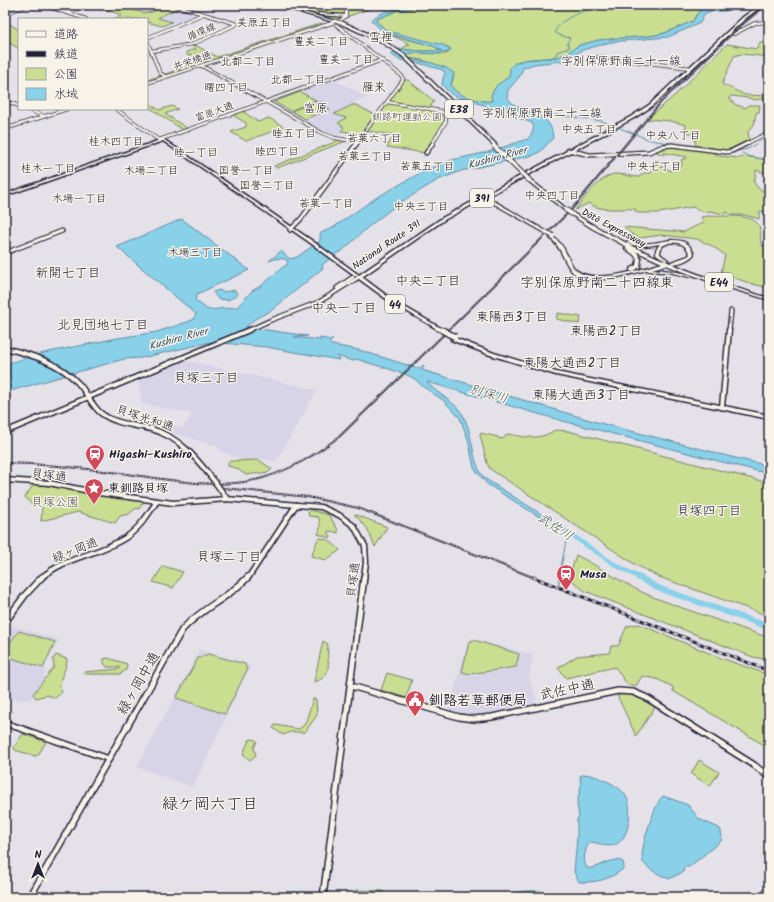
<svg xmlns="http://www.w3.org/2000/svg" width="774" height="902" font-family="Kalam,'Klee One',sans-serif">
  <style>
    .built { fill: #d8d4e8 }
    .green { fill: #cade92; stroke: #768066 }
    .water { fill: #88d1e9; stroke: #5f8ba3 }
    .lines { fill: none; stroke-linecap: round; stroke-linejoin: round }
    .stream-far1 { stroke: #5f8ba3; stroke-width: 1 }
    .stream { stroke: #5f8ba3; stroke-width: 1.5 }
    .river-far1 { stroke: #88d1e9; stroke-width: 4.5 }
    .river { stroke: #88d1e9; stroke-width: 6 }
    .motorway-tunnel { stroke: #bebbc5; stroke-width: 4; stroke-dasharray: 4 2; stroke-linecap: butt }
    .tertiary-far3-casing { stroke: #22223b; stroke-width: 4 }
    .tertiary-far2-casing { stroke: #22223b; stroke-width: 5.5 }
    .tertiary-far1-casing { stroke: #22223b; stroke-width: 7 }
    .tertiary-casing { stroke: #22223b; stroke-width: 8 }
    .trunk-casing { stroke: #22223b; stroke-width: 3 }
    .motorway-casing { stroke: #22223b; stroke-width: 2.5 }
    .tertiary-far3 { stroke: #f7f3e8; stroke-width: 2.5 }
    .tertiary-far2 { stroke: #f7f3e8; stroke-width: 3 }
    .tertiary-far1 { stroke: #f7f3e8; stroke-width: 4 }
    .tertiary { stroke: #f7f3e8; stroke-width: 5 }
    .trunk { fill: #f7f3e8; fill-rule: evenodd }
    .motorway { fill: #f7f3e8; fill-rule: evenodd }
    .rail-far1-casing { stroke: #22223b; stroke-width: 2 }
    .rail-casing { stroke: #22223b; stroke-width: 3 }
    .rail-far1 { stroke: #f7f3e8; stroke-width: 1; stroke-dasharray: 1.5; stroke-linecap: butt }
    .rail { stroke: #f7f3e8; stroke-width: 1.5; stroke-dasharray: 4; stroke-linecap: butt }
    .tertiary-bridge-casing { stroke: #22223b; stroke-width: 7; stroke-linecap: butt }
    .trunk-bridge-far1-casing { stroke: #22223b; stroke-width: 6; stroke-linecap: butt }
    .trunk-bridge-casing { stroke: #22223b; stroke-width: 8; stroke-linecap: butt }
    .motorway-bridge-far1-casing { stroke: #22223b; stroke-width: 4.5; stroke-linecap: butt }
    .motorway-bridge-casing { stroke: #22223b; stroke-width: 6; stroke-linecap: butt }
    .tertiary-bridge { stroke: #f7f3e8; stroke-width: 4 }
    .trunk-bridge-far1 { stroke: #f7f3e8; stroke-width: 4 }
    .trunk-bridge { stroke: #f7f3e8; stroke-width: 5 }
    .motorway-bridge-far1 { stroke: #f7f3e8; stroke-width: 3 }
    .motorway-bridge { stroke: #f7f3e8; stroke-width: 4 }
    .labels { text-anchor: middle; stroke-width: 3; stroke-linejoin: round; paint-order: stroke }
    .far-street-label { font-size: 10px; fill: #22223b; stroke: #f7f3e8 }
    .far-park-label { font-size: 10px; fill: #4c5151; stroke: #f7f3e8 }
    .far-neighbourhood-label { font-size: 11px; fill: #22223b; stroke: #f7f3e8 }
    .shield { fill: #f7f3e8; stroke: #62616f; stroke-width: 1 }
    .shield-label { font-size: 11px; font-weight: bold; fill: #22223b }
    .far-water-label { font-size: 11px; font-style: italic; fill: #41576f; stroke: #f7f3e8 }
    .far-quarter-label { font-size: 12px; fill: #22223b; stroke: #f7f3e8 }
    .street-label { font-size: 12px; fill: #22223b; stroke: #f7f3e8 }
    .poi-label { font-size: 12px; font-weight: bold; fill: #22223b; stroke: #f7f3e8; text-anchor: start }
    .park-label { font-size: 12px; fill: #4c5151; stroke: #f7f3e8 }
    .neighbourhood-label { font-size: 13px; fill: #22223b; stroke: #f7f3e8 }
    .water-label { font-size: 13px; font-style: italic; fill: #41576f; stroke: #f7f3e8 }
    .quarter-label { font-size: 14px; fill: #22223b; stroke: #f7f3e8 }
    .near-street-label { font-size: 14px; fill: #22223b; stroke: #f7f3e8 }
    .near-poi-label { font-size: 14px; font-weight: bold; fill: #22223b; stroke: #f7f3e8; text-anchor: start }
    .near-neighbourhood-label { font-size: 16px; fill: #22223b; stroke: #f7f3e8 }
  </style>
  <rect width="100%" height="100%" fill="#e5e1e8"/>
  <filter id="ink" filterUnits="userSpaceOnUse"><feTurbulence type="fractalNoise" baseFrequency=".025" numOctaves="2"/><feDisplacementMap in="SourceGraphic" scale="8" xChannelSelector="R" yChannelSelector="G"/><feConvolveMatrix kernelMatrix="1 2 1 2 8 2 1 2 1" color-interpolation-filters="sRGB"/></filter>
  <g filter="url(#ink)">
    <!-- built -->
    <g class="built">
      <path d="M 131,5 L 169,5 L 152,12 L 144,13 L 125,7 Z"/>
      <path d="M 180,8 L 200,14 L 179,23 L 158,18 Z"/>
      <path d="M 333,79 L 368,97 L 354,103 L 376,114 L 361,135 L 343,132 L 339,136 L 329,134 L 270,103 L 271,101 Z"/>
      <path d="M 184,360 L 317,390 L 276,462 L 257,458 L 253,461 L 247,461 L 218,450 L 219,447 L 169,432 L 173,426 L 183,428 L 192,414 L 142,404 L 141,394 L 139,391 L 140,385 L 135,380 Z"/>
      <path d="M 7,624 L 59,640 L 46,665 L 46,673 L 41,686 L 31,699 L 20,700 L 5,697 L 5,627 Z"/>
      <path d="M 469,638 L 533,655 L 529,678 L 537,700 L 535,703 L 486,714 L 468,714 L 448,711 Z"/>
      <path d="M 200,650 L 251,665 L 193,787 L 137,767 Z"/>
    </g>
    <!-- green -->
    <g class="green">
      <path d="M 91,5 L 100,5 L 114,9 L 122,7 L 144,13 L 152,12 L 169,5 L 181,7 L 159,17 L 158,18 L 172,22 L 162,26 L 147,22 L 147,19 L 114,19 L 122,15 Z"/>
      <path d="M 283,5 L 415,5 L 388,12 L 382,7 L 377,6 L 338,20 Z"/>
      <path d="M 425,5 L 752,5 L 742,7 L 709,8 L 696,15 L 693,21 L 665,33 L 650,36 L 599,40 L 580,45 L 559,57 L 531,59 L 519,61 L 515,63 L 510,72 L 509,77 L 495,88 L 492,93 L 492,101 C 482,103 453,95 451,85 L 454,76 L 446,68 L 422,60 L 400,57 L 407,53 L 445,54 L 448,53 L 451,49 L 448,47 L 387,31 L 375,20 L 396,11 Z"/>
      <path d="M 5,21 L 19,30 L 19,49 L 5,40 Z"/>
      <path d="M 322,23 L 323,25 L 147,82 L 147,80 L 213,58 L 202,52 L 188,56 L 186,52 L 196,49 L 192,46 L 195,45 L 217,57 Z"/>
      <path d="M 391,35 L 433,46 L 442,51 L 419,51 L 401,49 L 410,44 Z"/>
      <path d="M 760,42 L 769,44 L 769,57 L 741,54 L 734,56 L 722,84 L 745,95 L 769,96 L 769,98 L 754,100 L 749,98 L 731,96 L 729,99 L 736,105 L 746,108 L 748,105 L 760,105 L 759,112 L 756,113 L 754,125 L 748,131 L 749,140 L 727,150 L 696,146 L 694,134 L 685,132 L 686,125 L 671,121 L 647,119 L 673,97 L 727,44 L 757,49 Z"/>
      <path d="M 403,80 L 408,80 L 434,101 L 429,109 L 444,114 L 446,121 L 426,153 L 387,147 L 394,135 L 366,131 Z"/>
      <path d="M 300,92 L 316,100 L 290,111 L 274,102 Z"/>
      <path d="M 147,102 L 159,110 L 172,106 L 178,109 L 165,114 L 187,128 L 183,130 L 147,106 Z"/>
      <path d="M 315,102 L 320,102 L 330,109 L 305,119 L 291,111 Z"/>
      <path d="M 352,105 L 356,105 L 375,115 L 360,134 L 341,131 L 344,127 L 338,123 L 346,118 L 334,114 Z"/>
      <path d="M 241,110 L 258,122 L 269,118 L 284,127 L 246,141 L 231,132 L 246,127 L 246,123 L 231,114 Z"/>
      <path d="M 337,140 L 346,141 L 277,168 L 274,166 L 335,142 Z"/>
      <path d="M 674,146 L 711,151 L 719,156 L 739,158 L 746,156 L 769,160 L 769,174 L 756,170 L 755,180 L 753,181 L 758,188 L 769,194 L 769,213 L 760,211 L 759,219 L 745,215 L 731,215 L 727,212 L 724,214 L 711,211 L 703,212 L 693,207 L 659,213 L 638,213 L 636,212 L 635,209 C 624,208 597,212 589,203 L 575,210 C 584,199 602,173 617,174 C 624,174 632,177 639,177 L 644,173 L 651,173 L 654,168 L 655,161 L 661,162 L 659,166 L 672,171 L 683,164 L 681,162 L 682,159 L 686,159 L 687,157 L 664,153 L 664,155 L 656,152 L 659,150 Z"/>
      <path d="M 708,216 C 720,217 749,213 757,223 C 762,228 760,239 761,245 L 769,247 L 769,288 L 749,283 L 721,273 L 725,255 L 712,246 L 697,239 L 661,235 L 640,238 L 634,236 L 624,227 L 684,232 L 704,222 L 701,217 Z"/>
      <path d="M 558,313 L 581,317 L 579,324 L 556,319 Z"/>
      <path d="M 555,430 L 568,431 L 769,483 L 769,616 L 659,577 L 636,565 L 490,469 L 487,463 L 480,435 L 480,433 L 498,437 L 498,438 L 503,439 L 507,434 C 526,437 538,441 555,430 Z"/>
      <path d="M 259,460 L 272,469 L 269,472 L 246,475 L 236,468 L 228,466 L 228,462 L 231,461 Z"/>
      <path d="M 34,484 L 145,500 L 139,509 L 136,508 L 129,514 L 120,516 L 115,523 L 78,512 L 41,521 L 42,508 L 40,505 L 32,505 L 25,497 Z"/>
      <path d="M 311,510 L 329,515 L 338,530 L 338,533 L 331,531 L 327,532 L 331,536 L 330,538 L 318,534 C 321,528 321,523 318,517 L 309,516 L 308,513 Z"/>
      <path d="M 354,514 L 387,527 L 375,547 L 367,528 Z"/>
      <path d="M 320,538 L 329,540 L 340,550 L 326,560 L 311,556 L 318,539 Z"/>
      <path d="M 576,555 C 602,568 626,586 653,597 C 691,612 731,624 769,638 L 769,660 L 753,657 L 585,591 L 569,578 Z"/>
      <path d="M 163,566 L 183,572 L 173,588 L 153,582 Z"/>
      <path d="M 639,624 L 721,658 L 769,675 L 769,748 L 673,691 L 673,687 L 657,679 L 642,676 L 636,686 L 627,684 L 615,667 L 566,678 L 558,668 L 577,656 L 609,653 L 611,646 L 618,646 L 627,626 Z"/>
      <path d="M 19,631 L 55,642 L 43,668 L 5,656 L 5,649 Z"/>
      <path d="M 474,640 L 519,654 L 516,667 L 470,674 L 462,672 L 469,642 Z"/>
      <path d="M 323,641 L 328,644 C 326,661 335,676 314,682 Z"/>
      <path d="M 208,654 L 245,664 L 247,670 L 225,714 L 176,698 L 198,658 Z"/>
      <path d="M 56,655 L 67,659 C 67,671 56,680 62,692 L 55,698 L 47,695 L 36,698 L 33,694 L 54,667 L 53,659 Z"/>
      <path d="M 108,658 L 127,664 L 126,670 L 120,674 L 86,674 L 84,672 L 120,669 L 119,667 L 107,667 L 104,663 L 104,659 Z"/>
      <path d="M 387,673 L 412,680 L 406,698 L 381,690 Z"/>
      <path d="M 628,694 L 641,699 L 655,707 L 636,736 L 617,695 Z"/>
      <path d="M 313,699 L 316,699 L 317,715 L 305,732 L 290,732 L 283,735 L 273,728 L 275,725 L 299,729 L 305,724 Z"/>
      <path d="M 23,734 L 46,742 L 38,755 L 35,756 L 15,750 L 14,747 Z"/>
      <path d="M 253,739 L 257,741 L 254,748 L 256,755 L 250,760 L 243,754 L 249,740 Z"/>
      <path d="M 699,760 L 719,772 L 710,786 L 691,774 Z"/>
      <path d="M 356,890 L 383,891 L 385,897 L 354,897 L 354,891 Z"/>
    </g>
    <!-- water -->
    <g class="water">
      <path d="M 415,5 L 425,5 L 396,11 L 375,20 L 387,31 L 443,45 L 451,49 L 450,51 C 437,58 409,48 400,57 L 432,63 L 446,68 L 454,73 L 451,85 C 453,95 482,103 492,101 L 491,95 L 497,85 L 509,77 L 510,68 L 515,63 L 524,60 L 559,57 L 580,45 L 599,40 L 650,36 L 665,33 L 693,21 L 699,11 L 704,9 L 742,7 L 759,5 L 750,9 L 708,12 L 704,14 L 700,23 L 668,37 L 611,42 L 583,50 L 562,61 L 534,64 L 523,68 L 520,76 L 508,90 L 507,97 C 520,117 552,108 553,138 L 541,151 L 534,155 L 461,171 L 438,180 L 401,202 L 400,204 L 395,206 L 368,227 L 341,252 L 337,253 L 322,265 L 323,268 L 272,310 L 255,319 L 246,327 L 308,336 L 294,337 L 321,340 L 320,338 L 333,340 L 329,342 L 332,345 L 359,350 L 420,369 L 423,365 L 424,366 L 422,370 L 600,423 L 713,452 L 717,454 L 719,454 L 769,466 L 769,474 L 563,421 L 427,382 C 437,395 456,401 464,417 C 474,437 471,461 484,478 L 568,531 L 571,536 L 567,532 L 560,530 L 487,484 L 474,468 L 468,439 L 460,418 L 443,400 L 422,386 L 415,379 L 405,374 L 356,359 L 353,361 L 337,356 L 339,360 L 266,347 L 211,342 L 141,358 L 124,359 L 10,391 L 5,391 L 5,364 L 44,353 L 118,338 L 157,332 L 193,320 L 196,314 L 117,247 L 182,219 L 249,270 L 197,294 L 195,300 L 208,310 L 237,307 L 253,290 L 261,286 L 283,267 L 287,265 L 288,261 C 281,257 277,258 269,261 L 281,251 L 290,259 L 297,257 L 320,241 L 320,235 L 321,233 L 334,227 L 374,199 L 422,172 L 452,160 L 488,152 L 528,139 C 531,135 536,128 532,123 L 484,105 L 460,98 L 451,94 L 442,85 L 443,78 L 445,74 L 443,70 L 415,62 L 400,60 L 390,54 L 398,49 L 419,51 L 442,51 L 433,46 L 386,33 L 382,31 L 371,20 C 379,11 404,8 415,5 Z"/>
      <path d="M 219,290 L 223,292 L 235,290 L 238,295 L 228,300 L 218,299 L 213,292 Z"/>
      <path d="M 586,774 C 597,776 620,785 626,796 C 633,808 630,840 614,845 C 604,848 599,842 590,842 C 585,848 582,861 587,868 C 599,870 612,855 623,862 L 624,868 C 612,879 596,883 579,882 L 574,872 L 577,838 L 577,819 L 579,816 L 577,803 L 581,786 L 580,776 Z"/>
      <path d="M 663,796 L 688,805 L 699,819 L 719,828 L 721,831 L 722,840 L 689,867 L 684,867 L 683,872 L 669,879 C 661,875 648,870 643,862 C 638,853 655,802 663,796 Z"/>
      <path d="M 527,891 L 540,891 L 557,897 L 510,897 L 511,893 Z"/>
    </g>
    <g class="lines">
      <!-- stream-far1 -->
      <g class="stream-far1">
        <path d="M 388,5 L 381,7 L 388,12"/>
        <path d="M 550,59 L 557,54 L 557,52 L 570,47 L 567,43 L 570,38 L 559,35 L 555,32 C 559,19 580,13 592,8 L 594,5"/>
        <path d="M 542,117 L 555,115 L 602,121 L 650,140 L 682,145"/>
        <path d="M 733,152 L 748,149 L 769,135"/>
        <path d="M 742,153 L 750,157 L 769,160"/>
        <path d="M 569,539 L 572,536"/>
        <path d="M 559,578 L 566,541"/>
      </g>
      <!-- stream -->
      <path class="stream" d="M 559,577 L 559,583"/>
      <!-- river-far1 -->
      <path class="river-far1" d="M 567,532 L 614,564 L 640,578"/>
      <!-- river -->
      <path class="river" d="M 638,577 L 658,588 L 769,627"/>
      <!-- motorway-tunnel -->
      <path class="motorway-tunnel" d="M 663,263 L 671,261"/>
      <!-- tertiary-far3 casing -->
      <g class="tertiary-far3-casing">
        <g id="tertiary-far3">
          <path d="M 43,5 L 86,19"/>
          <path d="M 295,5 L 375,5"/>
          <path d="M 67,13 L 86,5"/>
          <path d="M 5,14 L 28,5"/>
          <path d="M 334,23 L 402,76 L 403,80 L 356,144"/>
          <path d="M 727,34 L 734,34 L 755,23 L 769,22"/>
          <path d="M 147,38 L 203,14"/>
          <path d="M 147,41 L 160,73 L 166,77"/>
          <path d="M 152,51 L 193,44 L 237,24 L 174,5"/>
          <path d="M 598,57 L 691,68"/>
          <path d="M 202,66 L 322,133 L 335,138 L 358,142"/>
          <path d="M 147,83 L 341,20 L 346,16 L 346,6"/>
          <path d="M 5,101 L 19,106"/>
          <path d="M 387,102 L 441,111 L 446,116 L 446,121 L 432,144"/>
          <path d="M 26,109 L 44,116"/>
          <path d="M 116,109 L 160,141"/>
          <path d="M 5,129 L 67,109"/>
          <path d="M 159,140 L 382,60"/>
          <path d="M 746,144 L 769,132"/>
        </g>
      </g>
      <!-- tertiary-far2 casing -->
      <g class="tertiary-far2-casing">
        <g id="tertiary-far2">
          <path d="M 568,150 L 590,155 L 649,152 L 663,146 L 672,145 L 726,152 L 732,151 L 748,143"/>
          <path d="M 426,153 L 433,143"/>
          <path d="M 290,230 L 301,219 L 357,143"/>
          <path d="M 5,253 L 62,231"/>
          <path d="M 337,288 L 353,277"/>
          <path d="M 247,331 L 271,320 L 319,302 L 356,279"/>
          <path d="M 729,331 L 731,311"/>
        </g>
      </g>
      <!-- tertiary-far1 casing -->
      <g class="tertiary-far1-casing">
        <g id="tertiary-far1">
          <path d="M 5,348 C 31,355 59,362 78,383 C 87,392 91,406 102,414 C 116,424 135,425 151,429 C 180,437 197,459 215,482"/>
          <path d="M 722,407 L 729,330"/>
          <path d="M 5,432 L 249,330"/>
          <path d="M 5,480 L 49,483 L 99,493 L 173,503 L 227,499 L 321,507 L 339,515 L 354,526 L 365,546 L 366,562 L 364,578"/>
          <path d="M 220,489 L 227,499"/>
          <path d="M 41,578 C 65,557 98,555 125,538 C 139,529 148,515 157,501"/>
          <path d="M 248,578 L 296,505"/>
        </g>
      </g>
      <!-- tertiary casing -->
      <g class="tertiary-casing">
        <g id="tertiary">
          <path d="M 5,622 L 26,594 L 42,577"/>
          <path d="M 351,686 L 459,717 L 474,719 L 492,717 L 618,691 L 633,692 L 647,698 L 754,765 L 769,777"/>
          <path d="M 5,723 L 109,759"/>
          <path d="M 30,897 L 182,630 C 201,608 229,598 248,577"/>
          <path d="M 323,897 L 364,577"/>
        </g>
      </g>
      <!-- trunk casing -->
      <g class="trunk-casing">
        <g id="trunk">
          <path d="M 760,5 L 763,5 L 745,19 L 651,107 L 634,118 L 444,220 L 362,277 L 391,299 L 439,327 L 439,329 L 437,329 L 389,301 L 359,279 L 356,280 L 355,279 L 357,277 L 309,242 L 163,141 L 5,196 L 5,194 L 163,139 L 311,240 L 359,275 L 442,218 L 632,116 L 649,105 L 743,17 Z"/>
          <path d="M 451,338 L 455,338 L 494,353 L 556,372 L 769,415 L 769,419 L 556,375 L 490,355 L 451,340 Z"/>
        </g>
      </g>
      <!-- motorway casing -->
      <g class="motorway-casing">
        <g id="motorway">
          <path d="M 275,5 L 279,5 L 335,21 L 333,22 Z"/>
          <path d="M 318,13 L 346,15 L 347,16 L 346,17 L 319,15 Z"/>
          <path d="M 341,22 L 343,22 L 381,39 L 404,54 L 496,144 L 496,146 L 494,146 L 402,56 L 379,41 L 341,24 Z"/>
          <path d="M 528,179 L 530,179 L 567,209 L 567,211 L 565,211 L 528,181 Z"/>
          <path d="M 480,194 L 482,194 L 548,232 L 547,233 L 545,233 L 480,196 Z"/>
          <path d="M 571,213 L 573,213 C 637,252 698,277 769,298 L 769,300 L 716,284 L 666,265 L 652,269 L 673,271 L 691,275 L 691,276 L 689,277 L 673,273 L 649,271 L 647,270 C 628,275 584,289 570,269 C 562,257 561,247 550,238 L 550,236 L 552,236 C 559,241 563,246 566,253 C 569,258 571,265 575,269 C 592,286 642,269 662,263 L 633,250 L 637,252 L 641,259 L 640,267 L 634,271 L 630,271 L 630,269 L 636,265 L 637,259 L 633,254 L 625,249 L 625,248 L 627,247 L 593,229 L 571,215 Z"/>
          <path d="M 671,240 C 684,240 689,242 694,254 C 690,260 679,264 671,264 L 671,262 L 688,256 L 690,254 C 685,243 679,242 668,243 L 667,244 C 662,245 660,248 660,254 L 668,260 L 666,261 L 656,254 L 656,249 L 660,244 C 648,246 636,248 626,242 L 628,241 C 644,246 656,242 671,240 Z"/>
        </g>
      </g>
      <!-- tertiary-far3 -->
      <use href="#tertiary-far3" class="tertiary-far3"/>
      <!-- tertiary-far2 -->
      <use href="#tertiary-far2" class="tertiary-far2"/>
      <!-- tertiary-far1 -->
      <use href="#tertiary-far1" class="tertiary-far1"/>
      <!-- tertiary -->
      <use href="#tertiary" class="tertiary"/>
      <!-- trunk -->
      <use href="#trunk" class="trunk"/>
      <!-- motorway -->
      <use href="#motorway" class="motorway"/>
      <!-- rail-far1 casing -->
      <g class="rail-far1-casing">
        <g id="rail-far1">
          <path d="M 5,463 C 44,464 82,468 120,473 C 166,479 218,491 263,478 C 293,469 315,455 340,436 L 571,210 L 661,102 L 738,28 L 766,5"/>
          <path d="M 224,488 L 308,497 L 358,508 L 535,578"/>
        </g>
      </g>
      <!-- rail casing -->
      <g class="rail-casing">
        <path id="rail" d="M 533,577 L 769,671"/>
      </g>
      <!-- rail-far1 -->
      <use href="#rail-far1" class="rail-far1"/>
      <!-- rail -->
      <use href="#rail" class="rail"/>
      <!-- tertiary-bridge casing -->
      <g class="tertiary-bridge-casing">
        <path id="tertiary-bridge" d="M 215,482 L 220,489"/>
      </g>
      <!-- trunk-bridge-far1 casing -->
      <g class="trunk-bridge-far1-casing">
        <path id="trunk-bridge-far1" d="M 437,328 L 444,331"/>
      </g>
      <!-- trunk-bridge casing -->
      <g class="trunk-bridge-casing">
        <path id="trunk-bridge" d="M 442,330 L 455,337"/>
      </g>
      <!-- motorway-bridge-far1 casing -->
      <g class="motorway-bridge-far1-casing">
        <path id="motorway-bridge-far1" d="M 334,21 L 342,23"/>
      </g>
      <!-- motorway-bridge casing -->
      <g class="motorway-bridge-casing">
        <g id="motorway-bridge">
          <path d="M 494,146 L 529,180"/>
          <path d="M 566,210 L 572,214"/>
          <path d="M 546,232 L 553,236"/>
        </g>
      </g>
      <!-- tertiary-bridge -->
      <use href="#tertiary-bridge" class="tertiary-bridge"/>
      <!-- trunk-bridge-far1 -->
      <use href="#trunk-bridge-far1" class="trunk-bridge-far1"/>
      <!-- trunk-bridge -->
      <use href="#trunk-bridge" class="trunk-bridge"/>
      <!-- motorway-bridge-far1 -->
      <use href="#motorway-bridge-far1" class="motorway-bridge-far1"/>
      <!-- motorway-bridge -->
      <use href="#motorway-bridge" class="motorway-bridge"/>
    </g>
  </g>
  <!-- icons -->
  <defs>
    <g id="station-pin" transform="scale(1)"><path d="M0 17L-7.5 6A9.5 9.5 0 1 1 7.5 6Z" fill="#d1495b" stroke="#f7f3e8"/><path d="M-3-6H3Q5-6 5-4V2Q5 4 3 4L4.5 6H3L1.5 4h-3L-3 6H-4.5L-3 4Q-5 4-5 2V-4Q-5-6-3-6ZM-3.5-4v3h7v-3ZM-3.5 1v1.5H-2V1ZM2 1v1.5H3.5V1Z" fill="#fff"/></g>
    <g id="sight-pin" transform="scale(1)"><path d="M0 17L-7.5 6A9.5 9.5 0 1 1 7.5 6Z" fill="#d1495b" stroke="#f7f3e8"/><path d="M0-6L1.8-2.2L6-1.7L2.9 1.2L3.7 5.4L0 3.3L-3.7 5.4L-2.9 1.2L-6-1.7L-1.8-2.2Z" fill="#fff"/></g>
    <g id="civic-pin" transform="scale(1)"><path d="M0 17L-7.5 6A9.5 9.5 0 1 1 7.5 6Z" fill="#d1495b" stroke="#f7f3e8"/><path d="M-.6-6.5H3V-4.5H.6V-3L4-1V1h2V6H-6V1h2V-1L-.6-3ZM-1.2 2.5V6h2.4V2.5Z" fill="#fff"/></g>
  </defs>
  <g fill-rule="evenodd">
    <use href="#station-pin" x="95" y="454"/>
    <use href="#sight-pin" x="94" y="488"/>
    <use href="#station-pin" x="566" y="574"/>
    <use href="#civic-pin" x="415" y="700"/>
  </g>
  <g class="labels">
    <!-- far-street labels -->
    <g class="far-street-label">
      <text transform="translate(201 31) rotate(-23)" y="4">循環線</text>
      <text transform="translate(192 60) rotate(-18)" y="4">共栄橋通</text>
      <text transform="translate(214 111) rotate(-20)" y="4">富原大通</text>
      <text transform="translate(614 227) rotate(28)" y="4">Dōtō Expressway</text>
      <text transform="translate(386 244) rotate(-34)" y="4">National Route 391</text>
    </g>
    <!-- far-park labels -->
    <g class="far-park-label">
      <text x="407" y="120">釧路町運動公園</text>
    </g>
    <!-- far-neighbourhood labels -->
    <g class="far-neighbourhood-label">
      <text x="264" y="26">美原五丁目</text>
      <text x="321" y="45">豊美二丁目</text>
      <text x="346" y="63">豊美一丁目</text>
      <text x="248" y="65">北都二丁目</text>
      <text x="298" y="83">北都一丁目</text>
      <text x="226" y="91">曙四丁目</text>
      <text x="589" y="133">中央五丁目</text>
      <text x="294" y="137">睦五丁目</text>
      <text x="673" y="139">中央八丁目</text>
      <text x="374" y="142">若葉六丁目</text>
      <text x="116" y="145">桂木四丁目</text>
      <text x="277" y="155">睦四丁目</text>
      <text x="196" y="156">睦一丁目</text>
      <text x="365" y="160">若葉三丁目</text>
      <text x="427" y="170">若葉五丁目</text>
      <text x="654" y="170">中央七丁目</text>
      <text x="48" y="172">桂木一丁目</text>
      <text x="151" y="174">木場二丁目</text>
      <text x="246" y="174">国誉一丁目</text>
      <text x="267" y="189">国誉二丁目</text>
      <text x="552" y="199">中央四丁目</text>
      <text x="79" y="202">木場一丁目</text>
      <text x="326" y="207">若葉一丁目</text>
      <text x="421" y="210">中央三丁目</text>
      <text x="195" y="256">木場三丁目</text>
    </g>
    <!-- shield labels -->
    <g class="shield">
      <rect x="445" y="100" width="28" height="18" rx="3"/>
      <rect x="470" y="189" width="24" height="18" rx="3"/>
      <rect x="705" y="273" width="28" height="18" rx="3"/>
      <rect x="385" y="295" width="20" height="18" rx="3"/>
    </g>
    <g class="shield-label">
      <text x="459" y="113">E38</text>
      <text x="482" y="202">391</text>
      <text x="719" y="286">E44</text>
      <text x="395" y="308">44</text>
    </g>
    <!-- far-water labels -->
    <g class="far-water-label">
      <text transform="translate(497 157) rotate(-15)" y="4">Kushiro River</text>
      <text transform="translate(178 338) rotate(-15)" y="4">Kushiro River</text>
    </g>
    <!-- far-quarter labels -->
    <g class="far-quarter-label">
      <text x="381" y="41">雪裡</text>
      <text x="621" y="65">字別保原野南二十一線</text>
      <text x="374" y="91">雁来</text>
      <text x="316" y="112">富原</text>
      <text x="542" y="117">字別保原野南二十二線</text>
    </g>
    <!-- street labels -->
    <g class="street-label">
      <text transform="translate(145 418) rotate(18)" y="4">貝塚光和通</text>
      <text transform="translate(49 475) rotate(7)" y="4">貝塚通</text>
      <text transform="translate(75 550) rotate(-22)" y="4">緑ヶ岡通</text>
      <text transform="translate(353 580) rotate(-83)" y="4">貝塚通</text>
    </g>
    <!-- poi labels -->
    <g class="poi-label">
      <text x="109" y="458">Higashi-Kushiro</text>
      <text x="108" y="492">東釧路貝塚</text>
      <text x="580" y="578">Musa</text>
    </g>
    <!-- park labels -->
    <g class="park-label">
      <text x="55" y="506">貝塚公園</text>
    </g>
    <!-- neighbourhood labels -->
    <g class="neighbourhood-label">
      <text x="68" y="277">新開七丁目</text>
      <text x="428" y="285">中央二丁目</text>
      <text x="344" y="312">中央一丁目</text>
      <text x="512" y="321">東陽西3丁目</text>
      <text x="103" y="329">北見団地七丁目</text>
      <text x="606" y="335">東陽西2丁目</text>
      <text x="572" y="367">東陽大通西2丁目</text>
      <text x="206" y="382">貝塚三丁目</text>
      <text x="581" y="399">東陽大通西3丁目</text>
      <text x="709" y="515">貝塚四丁目</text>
      <text x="229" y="561">貝塚二丁目</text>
    </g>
    <!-- water labels -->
    <g class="water-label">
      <text transform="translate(489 393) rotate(15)" y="5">別保川</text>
      <text transform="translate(556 526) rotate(33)" y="5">武佐川</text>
    </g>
    <!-- quarter labels -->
    <g class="quarter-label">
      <text x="597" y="287">字別保原野南二十四線東</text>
    </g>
    <!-- near-street labels -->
    <g class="near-street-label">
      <text transform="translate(138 683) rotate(-60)" y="5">緑ヶ岡中通</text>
      <text transform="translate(567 689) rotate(-12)" y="5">武佐中通</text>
    </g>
    <!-- near-poi labels -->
    <g class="near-poi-label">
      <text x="429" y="705">釧路若草郵便局</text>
    </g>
    <!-- near-neighbourhood labels -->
    <g class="near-neighbourhood-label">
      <text x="210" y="809">緑ケ岡六丁目</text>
    </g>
  </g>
  <!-- margin -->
  <rect width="774" height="902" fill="none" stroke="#f7f3e8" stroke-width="20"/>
  <rect x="10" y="10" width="754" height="882" fill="none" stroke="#22223b" stroke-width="1.5" filter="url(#ink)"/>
  <!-- legend -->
  <rect x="18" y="18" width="130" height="92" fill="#f7f3e8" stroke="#a29fa3"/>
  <rect x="26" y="31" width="20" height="6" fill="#f7f3e8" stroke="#a29fa3"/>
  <text x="54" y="38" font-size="12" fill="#22223b">道路</text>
  <rect x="26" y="51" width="20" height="6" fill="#22223b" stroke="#a29fa3"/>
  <text x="54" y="58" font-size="12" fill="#22223b">鉄道</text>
  <rect x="26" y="68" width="20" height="12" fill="#cade92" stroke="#a29fa3"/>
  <text x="54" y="78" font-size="12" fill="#22223b">公園</text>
  <rect x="26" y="88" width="20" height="12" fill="#88d1e9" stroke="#a29fa3"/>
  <text x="54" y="98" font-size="12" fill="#22223b">水域</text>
  <!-- north arrow -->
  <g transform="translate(38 864)" stroke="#f7f3e8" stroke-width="3" paint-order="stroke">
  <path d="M0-3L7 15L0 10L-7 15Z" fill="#22223b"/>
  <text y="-6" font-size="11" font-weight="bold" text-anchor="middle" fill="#22223b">N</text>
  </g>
</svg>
